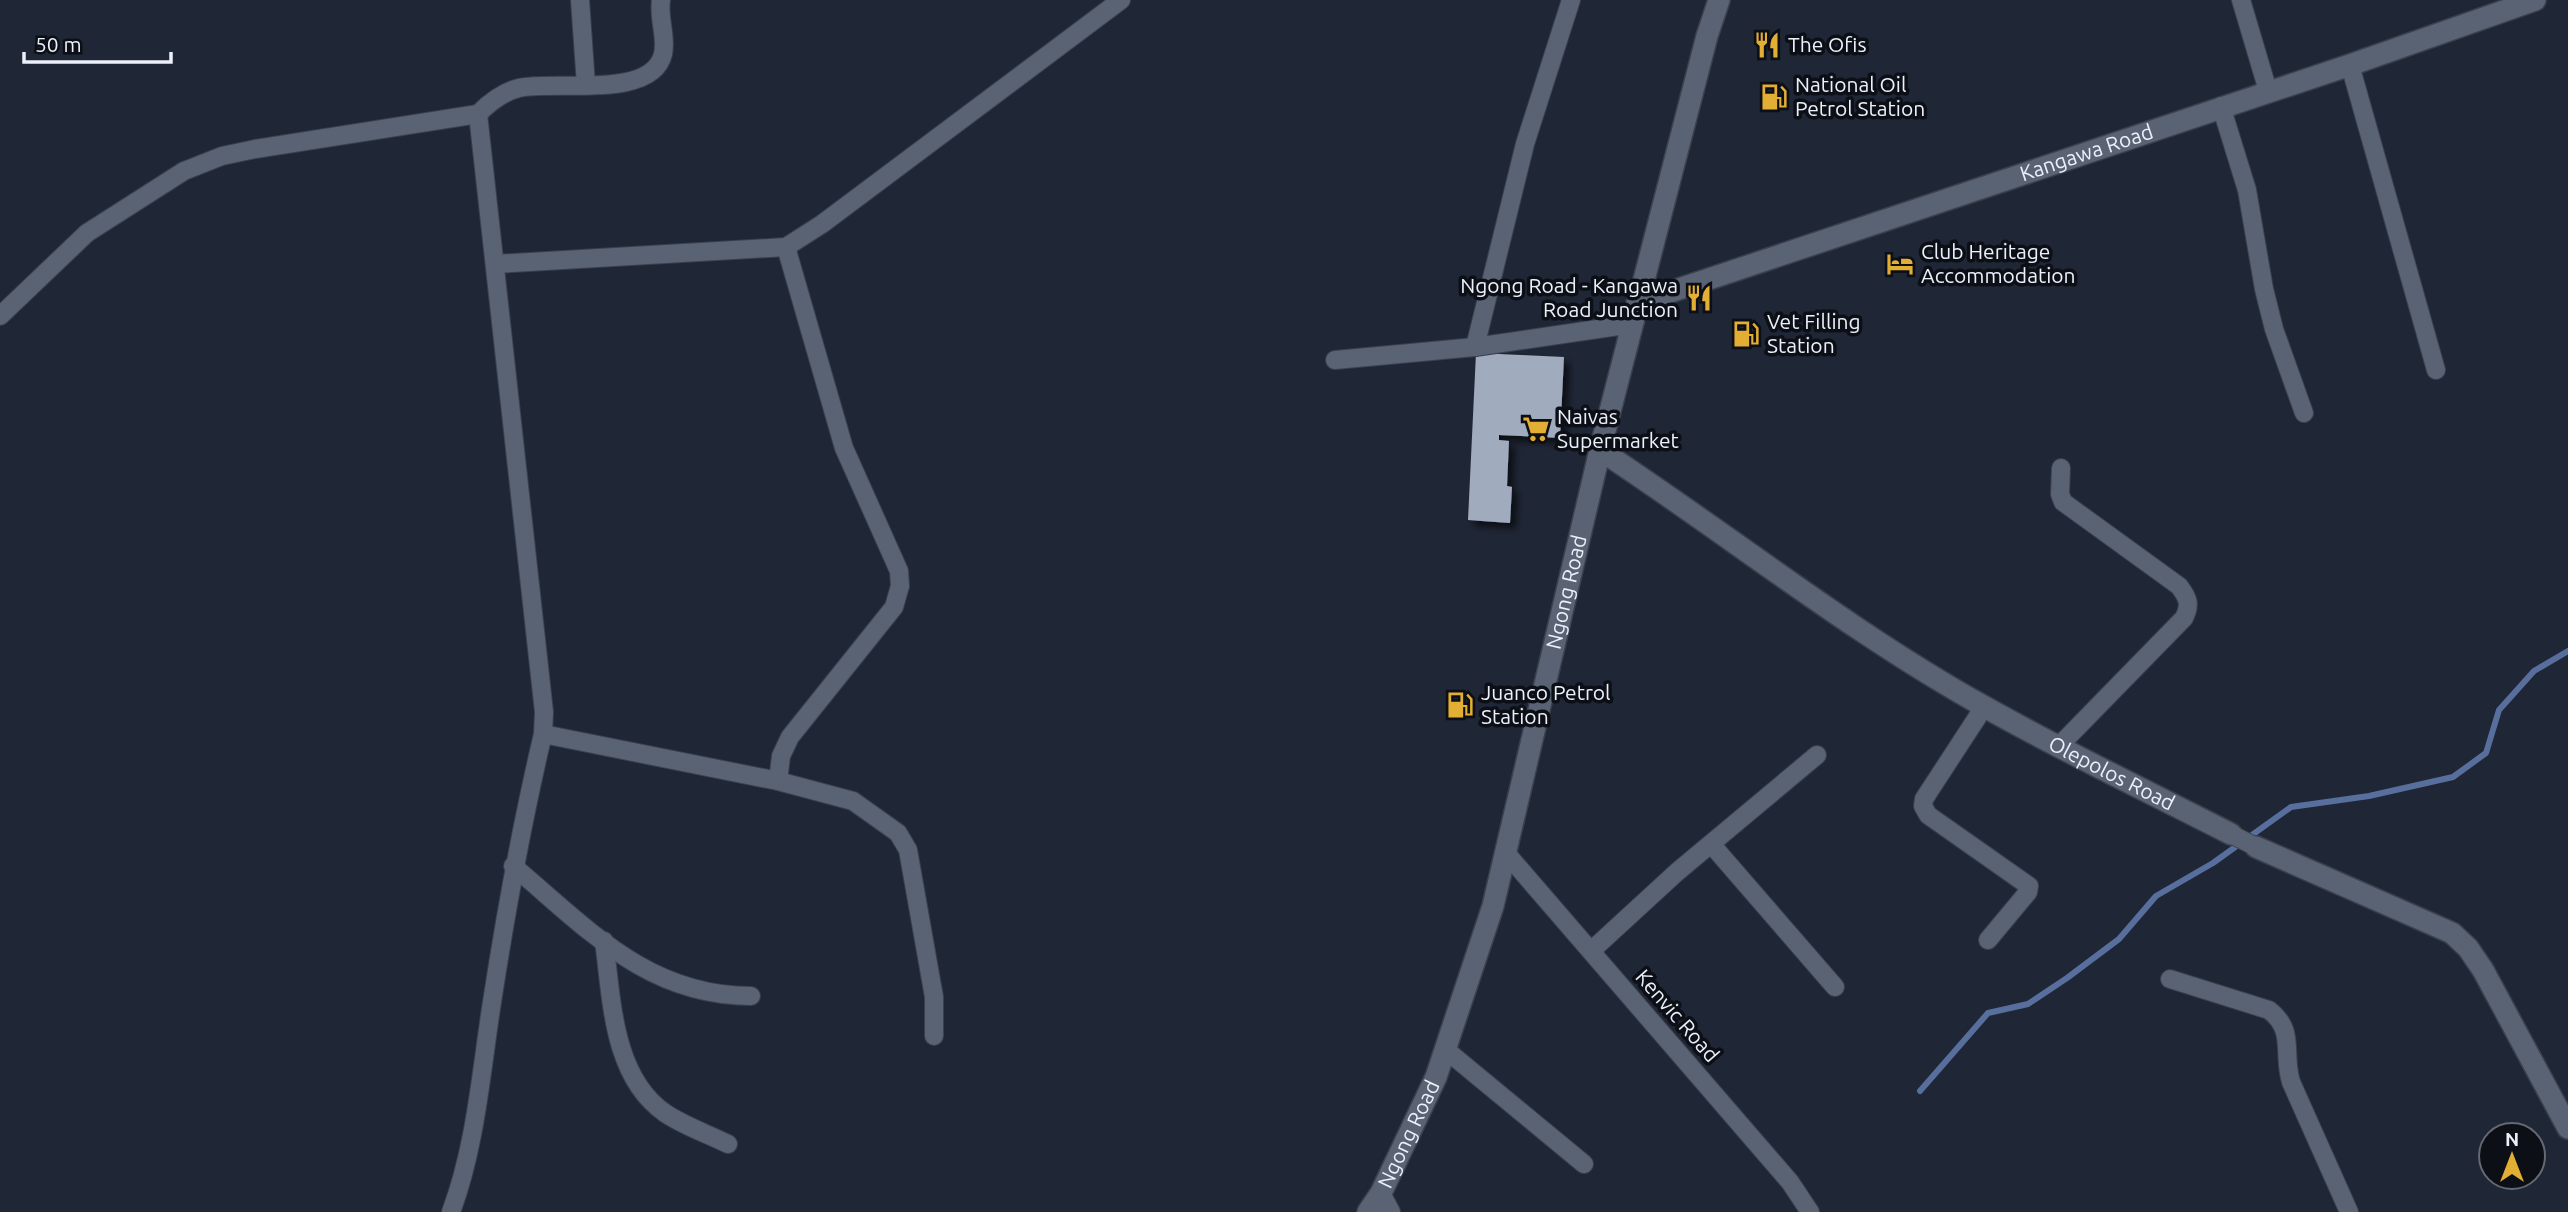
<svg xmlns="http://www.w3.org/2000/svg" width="2568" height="1212" font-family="Ubuntu,sans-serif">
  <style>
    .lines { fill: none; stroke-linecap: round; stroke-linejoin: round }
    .stream { stroke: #586f9e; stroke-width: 6 }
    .building { fill: #a1abbe; filter: url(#shadow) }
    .minor-casing { stroke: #3b404d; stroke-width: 20 }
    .tertiary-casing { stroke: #3b404d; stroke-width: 24 }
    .secondary-casing { stroke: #3b404d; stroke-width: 24 }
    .minor { stroke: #5a6374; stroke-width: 18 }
    .tertiary { stroke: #5a6374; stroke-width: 21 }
    .secondary { stroke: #5a6374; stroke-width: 21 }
    .labels { text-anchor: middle; stroke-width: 7; stroke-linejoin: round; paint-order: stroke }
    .poi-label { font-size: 21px; fill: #ebf0fa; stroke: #0c0f16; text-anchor: start }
    .street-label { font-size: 21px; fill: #ebf0fa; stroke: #0c0f16 }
  </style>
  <defs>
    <filter id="shadow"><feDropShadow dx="6" dy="6" stdDeviation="3.5" flood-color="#0009"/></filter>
  </defs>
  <rect width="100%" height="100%" fill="#1f2635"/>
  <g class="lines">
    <!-- stream -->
    <path class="stream" d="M 1920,1091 L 1988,1013 L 2028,1004 L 2067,978 L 2119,939 L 2156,896 L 2213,863 L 2291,807 L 2369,796 L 2453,777 L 2486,753 L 2499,710 L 2534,671 L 2568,651"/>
  </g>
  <!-- building -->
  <path class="building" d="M 1476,353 L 1564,357 L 1560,438 L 1499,435 L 1499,440 L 1509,441 L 1507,486 L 1512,487 L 1510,523 L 1468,520 Z"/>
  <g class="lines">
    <!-- minor casing -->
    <g class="minor-casing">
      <g id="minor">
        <path d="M 580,0 L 586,85"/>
        <path d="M 2241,0 L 2268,91"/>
        <path d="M 2350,65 L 2436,370"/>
        <path d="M 2221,106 L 2247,190 L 2264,289 L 2274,329 L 2304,413"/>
        <path d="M 495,264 L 786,247 L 822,224 L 1121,0"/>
        <path d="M 0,316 L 87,233 L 184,171 L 222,156 L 255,149 L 478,114 C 489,103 502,92 519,88 C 555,80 652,100 663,54 C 667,37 658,18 661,0"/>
        <path d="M 1475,347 L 1525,144 L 1571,0"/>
        <path d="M 1335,360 L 1475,347 L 1632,324"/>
        <path d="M 1984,707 L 1924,799 L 1923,806 L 1928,815 L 2029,886 L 2028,892 L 1988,940"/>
        <path d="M 543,734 L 778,781 L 853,801 L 898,833 L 908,850 L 934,997 L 934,1036"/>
        <path d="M 2059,746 L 2184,618 C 2191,604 2188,598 2179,586 L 2063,502 L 2060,494 L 2061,468"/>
        <path d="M 778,781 L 781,756 L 790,737 L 894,607 L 900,586 L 899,571 L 844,448 L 786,247"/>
        <path d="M 2231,834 L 2256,847"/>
        <path d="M 1712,845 L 1835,987"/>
        <path d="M 1506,853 L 1790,1182 L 1810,1212"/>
        <path d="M 513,866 C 587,928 647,996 751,996"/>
        <path d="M 604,941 C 612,999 612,1076 665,1113 C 684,1126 708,1134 728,1144"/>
        <path d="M 1591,951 L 1677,872 L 1817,755"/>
        <path d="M 2170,979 L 2269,1010 C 2296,1031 2282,1052 2291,1082 L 2349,1212"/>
        <path d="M 1446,1050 L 1584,1164"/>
        <path d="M 1381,1193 L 1391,1212"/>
        <path d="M 451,1212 C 476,1145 481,1072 492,1002 C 506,911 522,823 543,734 L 544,712 L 478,114"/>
      </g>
    </g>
    <!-- tertiary casing -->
    <g class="tertiary-casing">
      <g id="tertiary">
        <path id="s1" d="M 1637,303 L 2350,65 L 2535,0"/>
        <path id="s2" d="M 1600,450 C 1728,534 1850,632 1985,707 C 2065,752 2149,792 2231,834"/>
        <path d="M 2256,847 L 2452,933 L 2468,948 L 2483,970 L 2568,1128"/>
      </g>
    </g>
    <!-- secondary casing -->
    <g class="secondary-casing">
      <g id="secondary">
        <path id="s3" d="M 1368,1212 L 1381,1193 L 1436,1077 L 1493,906 L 1600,450 L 1707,36 L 1719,0"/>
      </g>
    </g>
    <!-- minor -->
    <use href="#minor" class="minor"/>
    <!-- tertiary -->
    <use href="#tertiary" class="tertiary"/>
    <!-- secondary -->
    <use href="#secondary" class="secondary"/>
  </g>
  <!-- icons -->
  <defs>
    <g id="restaurant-bare" transform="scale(2.1)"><path d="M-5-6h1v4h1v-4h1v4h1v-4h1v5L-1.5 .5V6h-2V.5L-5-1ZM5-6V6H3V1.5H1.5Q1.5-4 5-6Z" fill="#e3ae34" stroke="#0c0f16" stroke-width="2.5" paint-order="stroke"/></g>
    <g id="fuel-bare" transform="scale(2.1)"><path d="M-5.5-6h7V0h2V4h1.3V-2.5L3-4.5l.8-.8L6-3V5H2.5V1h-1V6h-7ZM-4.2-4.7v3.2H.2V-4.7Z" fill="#e3ae34" stroke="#0c0f16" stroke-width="2.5" paint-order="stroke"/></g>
    <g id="hotel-bare" transform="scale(2.1)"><path d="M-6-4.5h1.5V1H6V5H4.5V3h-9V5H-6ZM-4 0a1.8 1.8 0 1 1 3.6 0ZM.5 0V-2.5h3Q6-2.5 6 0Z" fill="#e3ae34" stroke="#0c0f16" stroke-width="2.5" paint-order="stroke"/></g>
    <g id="supermarket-bare" transform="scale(2.1)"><path d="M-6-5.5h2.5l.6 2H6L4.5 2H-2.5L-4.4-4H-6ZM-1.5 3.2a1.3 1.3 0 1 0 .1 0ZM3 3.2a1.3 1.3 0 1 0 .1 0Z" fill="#e3ae34" stroke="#0c0f16" stroke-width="2.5" paint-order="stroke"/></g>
  </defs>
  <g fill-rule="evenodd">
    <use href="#restaurant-bare" x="1767" y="45"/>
    <use href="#fuel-bare" x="1774" y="97"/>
    <use href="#hotel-bare" x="1900" y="264"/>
    <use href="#restaurant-bare" x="1699" y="298"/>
    <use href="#fuel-bare" x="1746" y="334"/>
    <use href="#supermarket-bare" x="1536" y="429"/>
    <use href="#fuel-bare" x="1460" y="705"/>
  </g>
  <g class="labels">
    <!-- poi labels -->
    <g class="poi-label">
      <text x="1788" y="52">The Ofis</text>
      <text x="1795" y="92">National Oil<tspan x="1795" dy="24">Petrol Station</tspan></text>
      <text x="1921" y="259">Club Heritage<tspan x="1921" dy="24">Accommodation</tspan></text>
      <text x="1678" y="293" text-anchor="end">Ngong Road - Kangawa<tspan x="1678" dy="24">Road Junction</tspan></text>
      <text x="1767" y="329">Vet Filling<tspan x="1767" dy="24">Station</tspan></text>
      <text x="1557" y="424">Naivas<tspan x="1557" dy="24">Supermarket</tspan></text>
      <text x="1481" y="700">Juanco Petrol<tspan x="1481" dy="24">Station</tspan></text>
    </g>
    <!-- street labels -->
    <g class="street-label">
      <text dy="7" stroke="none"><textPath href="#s1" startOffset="474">Kangawa Road</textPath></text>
      <text dy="7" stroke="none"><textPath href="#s3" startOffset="654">Ngong Road</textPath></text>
      <text dy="7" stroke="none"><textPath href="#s2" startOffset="606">Olepolos Road</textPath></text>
      <text transform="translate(1677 1016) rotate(49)" y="7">Kenvic Road</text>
      <text dy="7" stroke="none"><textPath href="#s3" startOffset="88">Ngong Road</textPath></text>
    </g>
  </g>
  <!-- north arrow -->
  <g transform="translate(2512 1156)"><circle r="33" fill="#0c0f16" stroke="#656971" stroke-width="2"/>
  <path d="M0-5L12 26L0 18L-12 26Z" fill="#e3ae34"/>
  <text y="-10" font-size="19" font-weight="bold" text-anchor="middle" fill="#ebf0fa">N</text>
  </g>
  <!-- scale -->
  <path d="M24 52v10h147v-10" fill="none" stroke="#ebf0fa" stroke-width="3.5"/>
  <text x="35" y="52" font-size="21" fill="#ebf0fa" stroke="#0c0f16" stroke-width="5" paint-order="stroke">50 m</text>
</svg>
